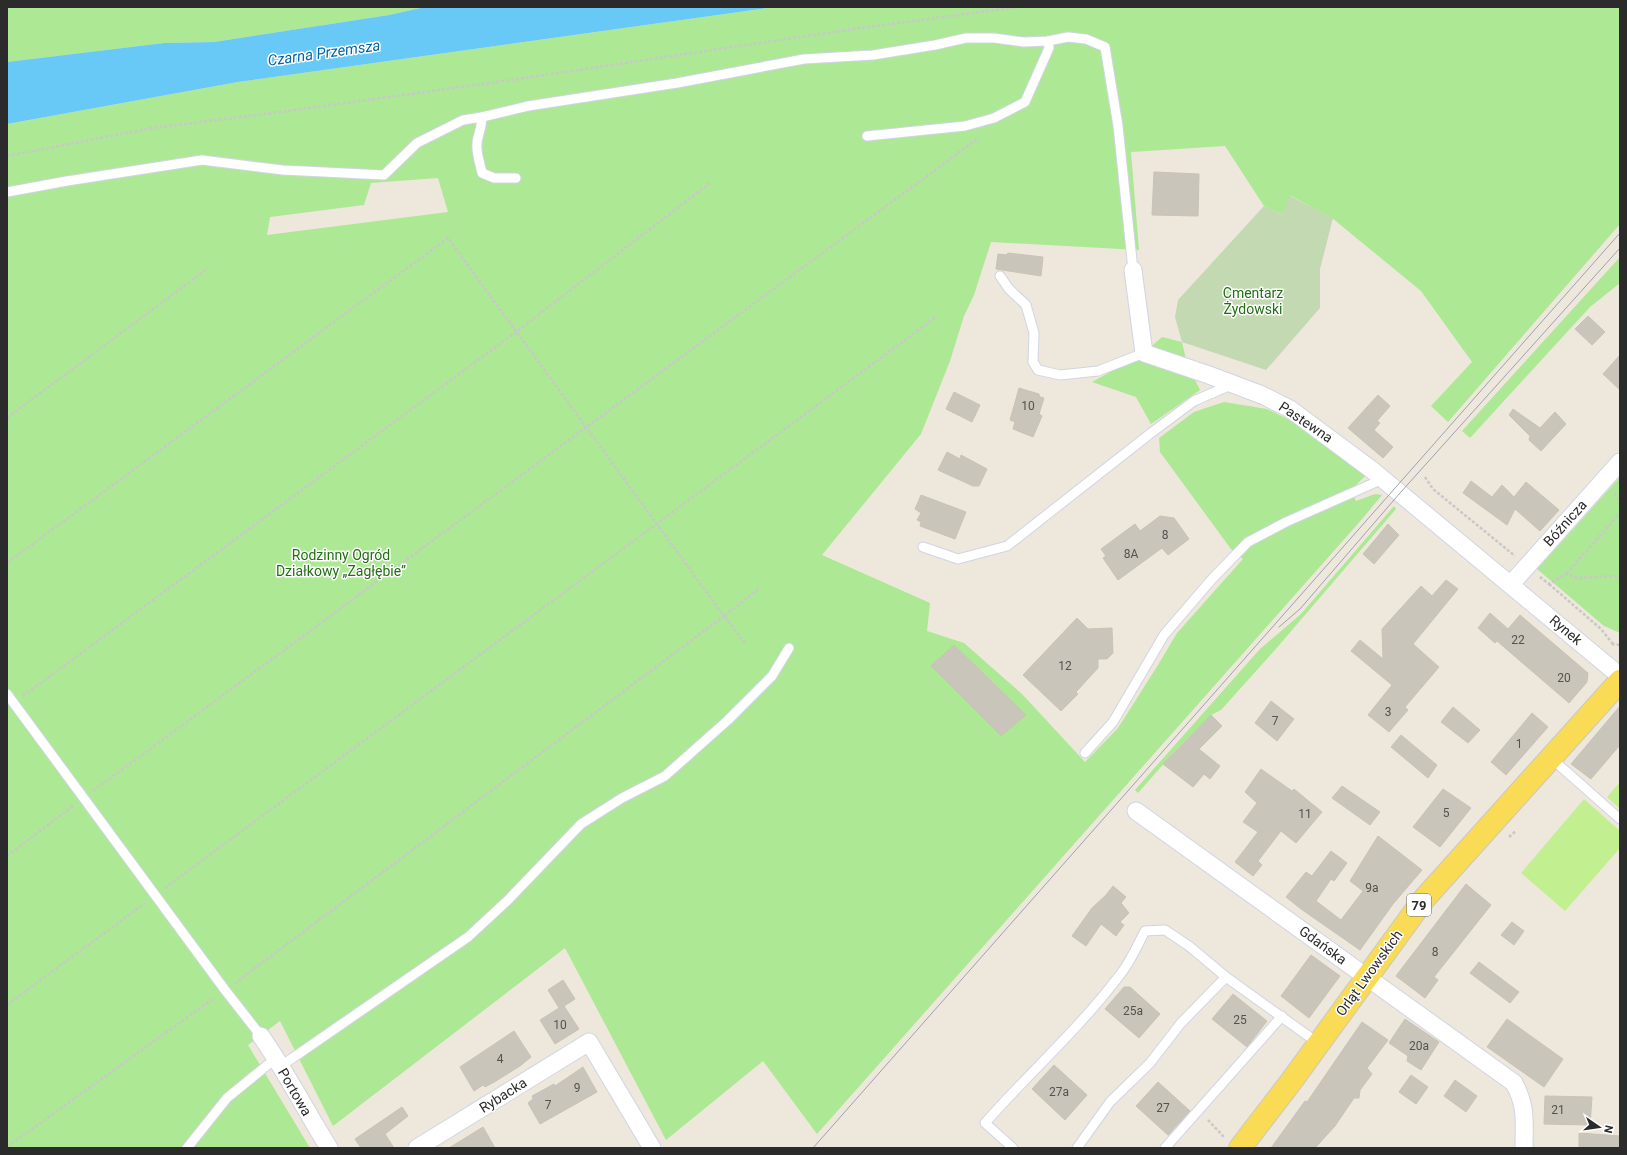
<svg xmlns="http://www.w3.org/2000/svg" width="1627" height="1155" font-family="Roboto,sans-serif">
  <style>
    .green { fill: #ade895; fill-rule: evenodd }
    .cemetery { fill: #c3d9b2 }
    .pitch { fill: #c2f090 }
    .water { fill: #68c9f6 }
    .building { fill: #c9c5ba; stroke: #c9c3b5 }
    .lines { fill: none; stroke-linecap: round; stroke-linejoin: round }
    .service-casing { stroke: #d1d4e4; stroke-width: 11 }
    .minor-casing { stroke: #d1d4e4; stroke-width: 19 }
    .primary-casing { stroke: #c8c8c8; stroke-width: 24 }
    .path { stroke: #c8c8c8; stroke-width: 2.5; stroke-dasharray: 3 2; stroke-linecap: butt }
    .service { stroke: #fff; stroke-width: 9 }
    .minor { stroke: #fff; stroke-width: 17 }
    .primary { stroke: #f9db55; stroke-width: 22 }
    .tram { stroke: #9ea0b6; stroke-width: 1 }
    .labels { text-anchor: middle; stroke-width: 3; stroke-linejoin: round; paint-order: stroke }
    .number-label { font-size: 12px; fill: #52524f }
    .shield { fill: #fff; stroke: #6b6b6b; stroke-width: 1 }
    .shield-label { font-size: 13px; font-weight: bold; fill: #2b2b2b }
    .park-label { font-size: 14px; fill: #236d15; stroke: #fff }
    .street-label { font-size: 14px; fill: #2b2b2b; stroke: #fff }
    .water-label { font-size: 15px; font-style: italic; fill: #0565a4; stroke: #fff }
  </style>
  <rect width="100%" height="100%" fill="#ede7dc"/>
  <!-- green -->
  <g class="green">
    <path d="M 7,7 L 425,7 L 389,15 L 214,42 L 164,43 L 7,62 Z"/>
    <path d="M 774,7 L 1620,7 L 1620,224 L 1448,422 L 1431,406 L 1472,362 L 1421,291 L 1332,218 L 1291,196 L 1282,215 L 1264,206 L 1225,146 L 1131,152 L 1139,250 L 991,242 L 974,295 L 964,316 L 950,361 L 921,434 L 822,555 L 930,603 L 927,631 L 964,643 L 1022,694 L 1085,762 L 1118,728 L 1158,665 L 1177,633 L 1243,559 L 1231,549 L 1160,452 L 1159,438 L 1194,412 L 1224,402 L 1267,409 L 1306,428 L 1365,476 L 1351,490 L 1356,501 L 1375,494 L 1382,495 L 1363,518 L 817,1134 L 763,1061 L 666,1140 L 565,948 L 333,1126 L 280,1021 L 248,1045 L 310,1148 L 7,1148 L 7,124 L 238,82 ZM 438,178 L 448,212 L 267,235 L 270,217 L 364,205 L 371,183 Z"/>
    <path d="M 1620,257 L 1620,283 L 1590,307 L 1470,438 L 1462,431 Z"/>
    <path d="M 1162,337 L 1182,342 L 1187,364 L 1200,390 L 1151,424 L 1136,397 L 1092,382 L 1144,353 Z"/>
    <path d="M 1620,477 L 1620,633 L 1604,626 L 1537,569 Z"/>
    <path d="M 1394,506 L 1396,509 L 1274,651 L 1221,710 L 1211,715 L 1175,751 L 1138,793 L 1135,790 L 1260,649 L 1301,614 Z"/>
  </g>
  <!-- cemetery -->
  <path class="cemetery" d="M 1290,196 L 1333,218 L 1320,269 L 1320,308 L 1266,370 L 1182,342 L 1175,317 L 1178,300 L 1264,206 L 1282,215 Z"/>
  <!-- pitch -->
  <g class="pitch">
    <path d="M 1620,782 L 1620,809 L 1607,797 Z"/>
    <path d="M 1584,799 L 1620,831 L 1620,848 L 1565,911 L 1521,873 Z"/>
  </g>
  <!-- water -->
  <path class="water" d="M 425,7 L 774,7 L 238,82 L 7,124 L 7,62 L 164,43 L 214,42 L 389,15 Z"/>
  <!-- building -->
  <g class="building">
    <path d="M 1154,172 L 1199,174 L 1198,216 L 1152,215 Z"/>
    <path d="M 1008,253 L 1043,257 L 1041,276 L 996,269 L 998,254 L 1006,255 Z"/>
    <path d="M 1588,316 L 1605,332 L 1592,345 L 1575,329 Z"/>
    <path d="M 1620,355 L 1620,390 L 1603,374 Z"/>
    <path d="M 1019,388 L 1039,394 L 1040,397 L 1044,398 L 1039,414 L 1042,416 L 1033,437 L 1013,429 L 1015,422 L 1010,420 Z"/>
    <path d="M 954,392 L 980,405 L 972,422 L 946,409 Z"/>
    <path d="M 1378,395 L 1390,406 L 1377,421 L 1380,423 L 1374,430 L 1393,447 L 1383,458 L 1348,428 Z"/>
    <path d="M 1513,409 L 1540,428 L 1555,412 L 1566,424 L 1541,451 L 1529,440 L 1530,436 L 1509,415 Z"/>
    <path d="M 947,452 L 960,459 L 961,455 L 987,469 L 979,486 L 973,486 L 938,470 Z"/>
    <path d="M 1471,481 L 1492,497 L 1502,485 L 1514,497 L 1526,482 L 1559,510 L 1540,531 L 1515,509 L 1507,525 L 1463,493 Z"/>
    <path d="M 921,495 L 966,512 L 955,539 L 920,526 L 921,522 L 917,520 L 921,513 L 915,509 Z"/>
    <path d="M 1160,516 L 1174,518 L 1189,539 L 1168,555 L 1162,548 L 1118,580 L 1103,558 L 1106,556 L 1101,549 L 1135,524 L 1140,531 Z"/>
    <path d="M 1388,524 L 1399,535 L 1374,564 L 1363,554 Z"/>
    <path d="M 1446,580 L 1458,589 L 1413,644 L 1439,667 L 1405,707 L 1408,710 L 1389,732 L 1368,715 L 1392,685 L 1351,651 L 1360,640 L 1383,659 L 1382,629 L 1421,586 L 1432,596 Z"/>
    <path d="M 1490,613 L 1508,629 L 1520,615 L 1588,673 L 1587,682 L 1569,703 L 1497,641 L 1495,643 L 1478,628 Z"/>
    <path d="M 1077,618 L 1088,629 L 1112,628 L 1113,653 L 1107,659 L 1098,659 L 1098,668 L 1076,692 L 1078,694 L 1061,711 L 1023,675 Z"/>
    <path d="M 954,645 L 1026,715 L 1001,736 L 931,666 Z"/>
    <path d="M 1271,701 L 1294,719 L 1277,741 L 1255,723 Z"/>
    <path d="M 1620,706 L 1620,745 L 1591,779 L 1571,764 Z"/>
    <path d="M 1453,707 L 1480,730 L 1468,743 L 1441,722 Z"/>
    <path d="M 1532,713 L 1548,727 L 1506,775 L 1491,762 Z"/>
    <path d="M 1211,715 L 1222,726 L 1199,749 L 1220,766 L 1210,779 L 1204,774 L 1193,787 L 1163,764 Z"/>
    <path d="M 1401,735 L 1437,765 L 1428,778 L 1391,747 Z"/>
    <path d="M 1261,769 L 1292,791 L 1294,789 L 1322,812 L 1296,843 L 1281,831 L 1258,861 L 1262,865 L 1253,876 L 1235,862 L 1258,832 L 1243,822 L 1257,803 L 1245,792 Z"/>
    <path d="M 1342,786 L 1380,812 L 1370,825 L 1332,798 Z"/>
    <path d="M 1443,789 L 1471,808 L 1440,847 L 1413,827 Z"/>
    <path d="M 1378,836 L 1422,870 L 1393,904 L 1360,950 L 1301,909 L 1286,897 L 1306,872 L 1312,876 L 1331,851 L 1347,863 L 1334,881 L 1331,879 L 1316,901 L 1341,920 L 1363,891 L 1350,881 Z"/>
    <path d="M 1466,884 L 1491,905 L 1434,977 L 1438,980 L 1425,998 L 1396,976 Z"/>
    <path d="M 1113,886 L 1126,897 L 1121,903 L 1129,913 L 1120,922 L 1124,925 L 1116,936 L 1101,924 L 1086,946 L 1072,936 L 1092,908 L 1106,895 Z"/>
    <path d="M 1512,922 L 1524,931 L 1514,945 L 1501,935 Z"/>
    <path d="M 1311,955 L 1340,976 L 1309,1018 L 1281,996 Z"/>
    <path d="M 1479,962 L 1519,992 L 1510,1003 L 1470,973 Z"/>
    <path d="M 563,980 L 575,999 L 564,1006 L 579,1029 L 555,1044 L 540,1020 L 559,1008 L 548,990 Z"/>
    <path d="M 1124,987 L 1130,987 L 1160,1014 L 1139,1038 L 1105,1009 Z"/>
    <path d="M 1233,994 L 1267,1021 L 1247,1047 L 1212,1019 Z"/>
    <path d="M 1405,1019 L 1439,1042 L 1421,1070 L 1407,1061 L 1408,1056 L 1389,1043 Z"/>
    <path d="M 1507,1019 L 1563,1059 L 1544,1087 L 1487,1047 Z"/>
    <path d="M 1362,1022 L 1388,1040 L 1367,1068 L 1372,1074 L 1360,1090 L 1359,1098 L 1354,1098 L 1335,1126 L 1315,1148 L 1271,1148 L 1305,1101 L 1307,1102 Z"/>
    <path d="M 514,1031 L 531,1057 L 520,1066 L 496,1081 L 485,1087 L 483,1085 L 474,1091 L 460,1067 Z"/>
    <path d="M 1054,1065 L 1087,1095 L 1065,1120 L 1032,1089 Z"/>
    <path d="M 583,1067 L 597,1092 L 540,1124 L 528,1103 L 533,1099 L 532,1096 L 554,1084 L 555,1086 Z"/>
    <path d="M 1411,1075 L 1428,1087 L 1416,1104 L 1399,1092 Z"/>
    <path d="M 1455,1080 L 1477,1096 L 1466,1112 L 1444,1096 Z"/>
    <path d="M 1158,1082 L 1190,1111 L 1168,1135 L 1136,1106 Z"/>
    <path d="M 1545,1096 L 1592,1097 L 1590,1125 L 1544,1124 Z"/>
    <path d="M 402,1107 L 408,1116 L 385,1134 L 394,1148 L 361,1148 L 355,1139 Z"/>
    <path d="M 483,1127 L 495,1148 L 449,1148 Z"/>
    <path d="M 1579,1133 L 1620,1136 L 1620,1148 L 1579,1148 Z"/>
  </g>
  <g class="lines">
    <!-- service casing -->
    <g class="service-casing">
      <g id="service">
        <path d="M 482,117 C 482,127 478,134 477,143 C 476,153 480,163 482,173 L 494,178 L 516,178"/>
        <path d="M 867,136 L 965,126 L 994,118 L 1025,102 L 1049,48 L 1048,41"/>
        <path d="M 7,192 L 67,181 L 202,160 L 283,170 L 384,175 L 417,143 L 463,120 L 482,117 L 528,106 L 677,83 L 804,59 L 873,55 L 935,45 L 966,38 L 994,38 L 1024,42 L 1048,41 L 1068,37 L 1086,39 L 1105,47 L 1118,126 L 1133,270"/>
        <path d="M 1000,276 L 1009,289 L 1026,305 L 1034,333 L 1033,362 L 1038,370 L 1060,375 L 1098,371 L 1144,353"/>
        <path d="M 923,547 L 958,559 L 1007,546 L 1151,433 L 1194,401 L 1233,384"/>
        <path d="M 7,694 L 225,990 L 261,1036"/>
        <path d="M 1085,753 L 1113,722 L 1164,635 L 1212,579 L 1248,542 L 1286,522 L 1383,479"/>
        <path d="M 1551,758 L 1620,819"/>
        <path d="M 281,1066 L 468,937 L 508,900 L 581,824 L 622,798 L 665,776 L 728,720 L 772,676 L 789,648"/>
        <path d="M 187,1148 L 227,1098 L 276,1058"/>
        <path d="M 1013,1148 L 985,1123 C 1029,1073 1079,1029 1119,976 C 1130,963 1137,946 1145,931 L 1165,930 L 1189,946 L 1226,977"/>
        <path d="M 1077,1148 L 1110,1102 L 1150,1063 L 1181,1023 L 1226,977 L 1318,1043"/>
        <path d="M 1165,1148 L 1282,1016"/>
      </g>
    </g>
    <!-- minor casing -->
    <g class="minor-casing">
      <g id="minor">
        <path d="M 1133,270 L 1144,353 L 1209,375 L 1262,395 L 1290,409 L 1372,470 L 1620,676"/>
        <path d="M 1511,584 L 1620,462"/>
        <path d="M 1136,811 L 1514,1083 C 1527,1107 1524,1122 1524,1148"/>
        <path d="M 261,1036 C 286,1072 306,1111 329,1148"/>
        <path d="M 417,1148 L 589,1042 L 652,1148"/>
      </g>
    </g>
    <!-- primary casing -->
    <g class="primary-casing">
      <path id="primary" d="M 1240,1148 L 1290,1083 L 1424,899 L 1620,681"/>
    </g>
    <!-- path -->
    <g class="path">
      <path d="M 7,156 L 152,128 L 273,113 L 504,81 L 861,28 L 1018,7"/>
      <path d="M 7,418 L 208,268"/>
      <path d="M 1425,477 L 1433,489 L 1515,556"/>
      <path d="M 1614,494 L 1620,500"/>
      <path d="M 7,563 L 448,238 L 724,616 L 235,983"/>
      <path d="M 1566,574 L 1620,513"/>
      <path d="M 1540,577 L 1549,584 L 1566,574 L 1578,578 L 1620,576"/>
      <path d="M 1549,584 L 1601,629 L 1613,644"/>
      <path d="M 745,643 L 724,616 L 760,588"/>
      <path d="M 1612,645 L 1613,644 L 1620,645"/>
      <path d="M 23,696 L 516,332 L 710,183"/>
      <path d="M 93,791 L 977,139 L 978,137"/>
      <path d="M 1509,837 L 1516,831"/>
      <path d="M 7,856 L 73,806"/>
      <path d="M 165,888 L 936,317"/>
      <path d="M 7,1005 L 145,903"/>
      <path d="M 1208,1120 L 1224,1137"/>
      <path d="M 7,1147 L 214,998"/>
    </g>
    <!-- service -->
    <use href="#service" class="service"/>
    <!-- minor -->
    <use href="#minor" class="minor"/>
    <!-- primary -->
    <use href="#primary" class="primary"/>
    <!-- tram -->
    <g class="tram">
      <path d="M 1279,627 L 1300,609 L 1400,493 L 1620,248"/>
      <path d="M 813,1148 L 1620,233"/>
    </g>
  </g>
  <g class="labels">
    <!-- number labels -->
    <g class="number-label">
      <text x="1028" y="410">10</text>
      <text x="1165" y="539">8</text>
      <text x="1131" y="558">8A</text>
      <text x="1518" y="644">22</text>
      <text x="1065" y="670">12</text>
      <text x="1564" y="682">20</text>
      <text x="1388" y="716">3</text>
      <text x="1275" y="725">7</text>
      <text x="1519" y="748">1</text>
      <text x="1446" y="817">5</text>
      <text x="1305" y="818">11</text>
      <text x="1372" y="892">9a</text>
      <text x="1435" y="956">8</text>
      <text x="1133" y="1015">25a</text>
      <text x="1240" y="1024">25</text>
      <text x="560" y="1029">10</text>
      <text x="1419" y="1050">20a</text>
      <text x="500" y="1063">4</text>
      <text x="577" y="1092">9</text>
      <text x="1059" y="1096">27a</text>
      <text x="548" y="1109">7</text>
      <text x="1163" y="1112">27</text>
      <text x="1558" y="1114">21</text>
    </g>
    <!-- shield labels -->
    <rect class="shield" x="1407" y="894" width="24" height="22" rx="3"/>
    <g class="shield-label">
      <text x="1419" y="910">79</text>
    </g>
    <!-- park labels -->
    <g class="park-label">
      <text x="1253" y="298">Cmentarz<tspan x="1253" dy="16">Żydowski</tspan></text>
      <text x="341" y="560">Rodzinny Ogród<tspan x="341" dy="16">Działkowy „Zagłębie”</tspan></text>
    </g>
    <!-- street labels -->
    <g class="street-label">
      <text transform="translate(1306 422) rotate(34)" y="5">Pastewna</text>
      <text transform="translate(1565 523) rotate(-48)" y="5">Bóźnicza</text>
      <text transform="translate(1566 630) rotate(40)" y="5">Rynek</text>
      <text transform="translate(1323 945) rotate(36)" y="5">Gdańska</text>
      <text transform="translate(1369 973) rotate(-54)" y="5">Orląt Lwowskich</text>
      <text transform="translate(295 1092) rotate(60)" y="5">Portowa</text>
      <text transform="translate(503 1095) rotate(-32)" y="5">Rybacka</text>
    </g>
    <!-- water labels -->
    <g class="water-label">
      <text transform="translate(324 53) rotate(-8)" y="5">Czarna Przemsza</text>
    </g>
  </g>
  <!-- border -->
  <rect width="1627" height="1155" fill="none" stroke="#2b2b2b" stroke-width="16"/>
  <!-- north arrow -->
  <g transform="translate(1599 1127) rotate(103)" stroke="#ffffff" stroke-width="3" paint-order="stroke">
  <path d="M0-3L7 15L0 10L-7 15Z" fill="#2b2b2b"/>
  <text y="-6" font-size="11" font-weight="bold" text-anchor="middle" fill="#2b2b2b">N</text>
  </g>
</svg>
